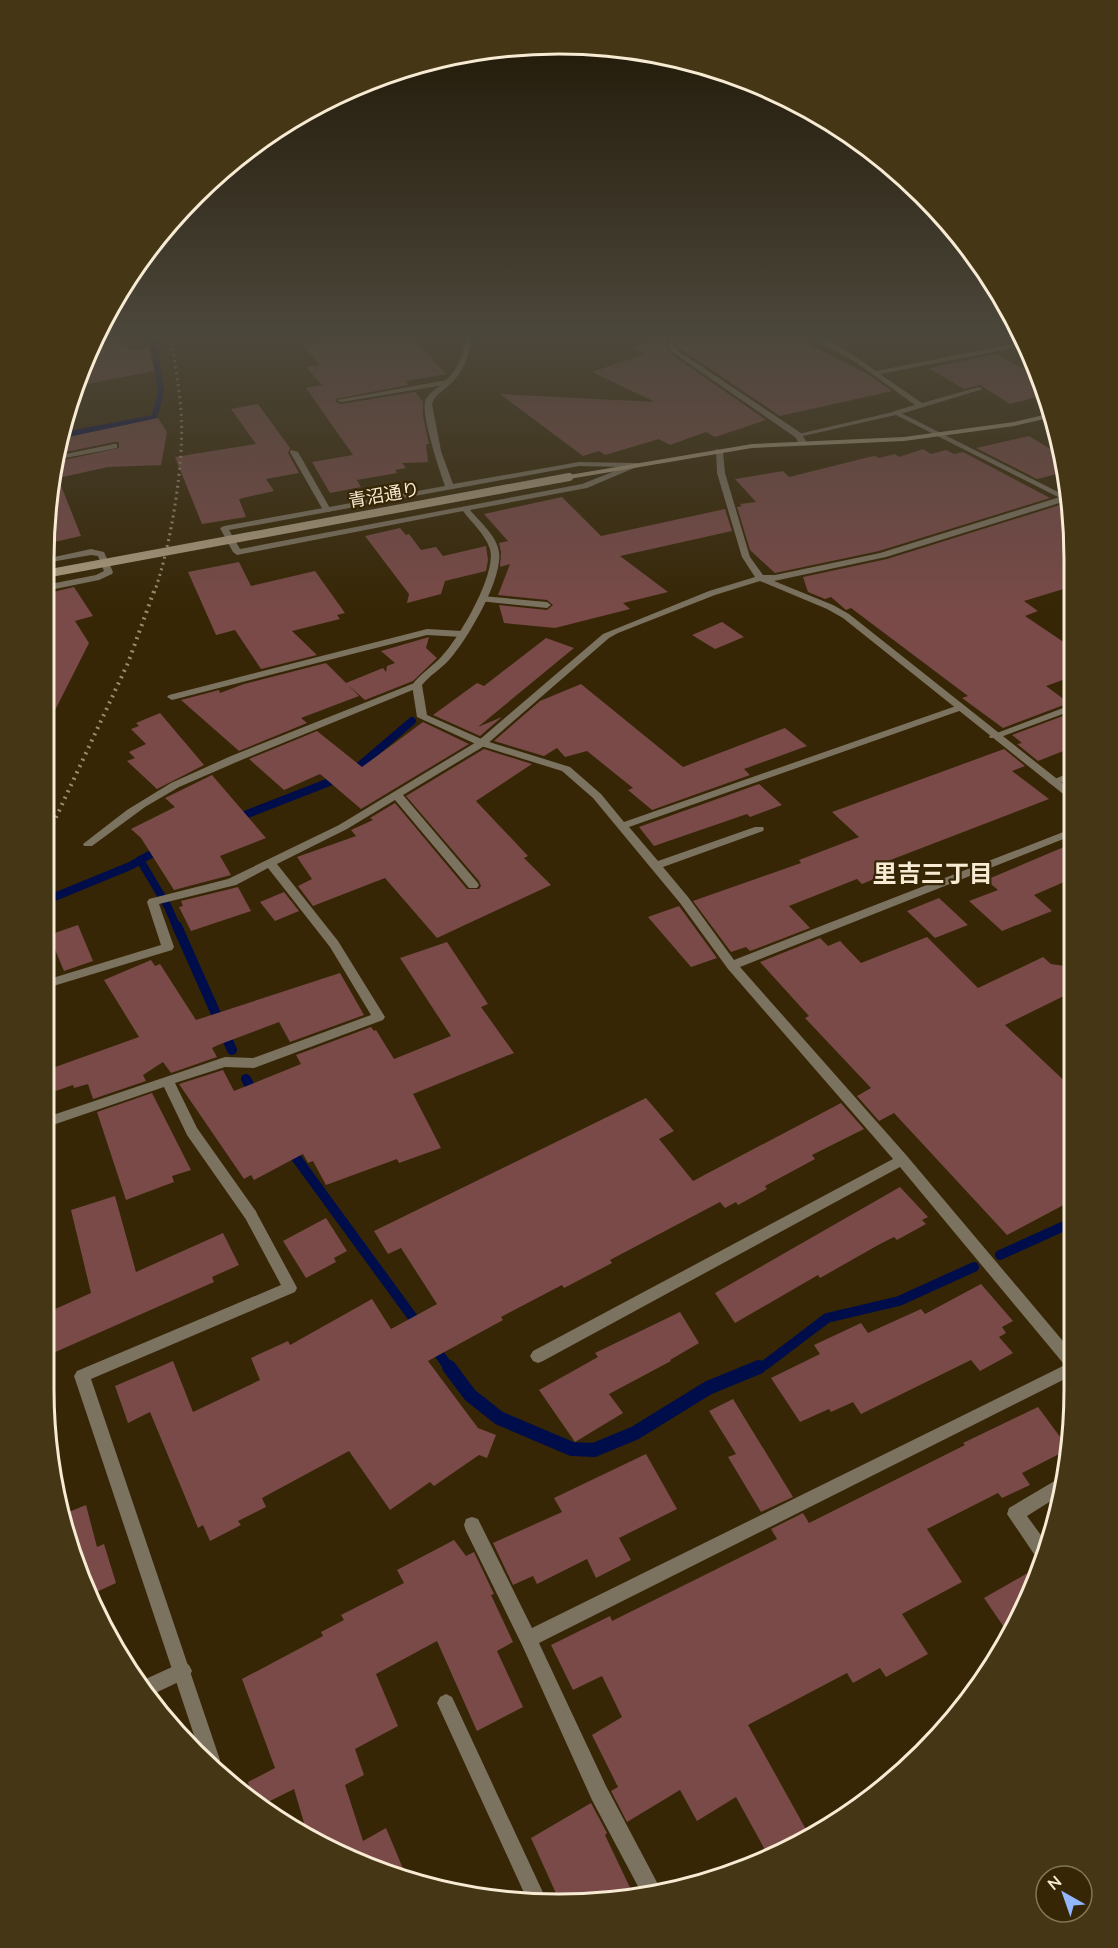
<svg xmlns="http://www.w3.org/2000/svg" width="1118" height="1948" font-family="Mulish,'Noto Sans JP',sans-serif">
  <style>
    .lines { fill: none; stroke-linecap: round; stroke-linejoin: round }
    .stream-far3 { stroke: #000d4b; stroke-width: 6 }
    .stream-far2 { stroke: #000d4b; stroke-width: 8 }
    .stream-far1 { stroke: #000d4b; stroke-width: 10 }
    .stream { stroke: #000d4b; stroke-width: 14 }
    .building { fill: #794a48 }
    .lane { fill: #7c7260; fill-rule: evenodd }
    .street { fill: #7c7260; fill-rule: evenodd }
    .secondary { fill: #ab9b7e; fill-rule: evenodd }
    .rail-far1 { stroke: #9a8c70; stroke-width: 3; stroke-dasharray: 2 4; stroke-linecap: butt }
    .rail { stroke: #9a8c70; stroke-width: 4; stroke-dasharray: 2 5; stroke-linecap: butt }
    .secondary-bridge { stroke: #ab9b7e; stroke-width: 8 }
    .labels { text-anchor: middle; stroke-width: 4.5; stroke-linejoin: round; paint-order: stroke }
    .far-street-label { font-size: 18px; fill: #f7ebd4; stroke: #362605 }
    .neighbourhood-label { font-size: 24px; font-weight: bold; fill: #f7ebd4; stroke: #362605 }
    .rim { fill: none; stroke: #f7ebd4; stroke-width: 3 }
  </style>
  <rect width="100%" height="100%" fill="#362605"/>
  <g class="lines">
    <!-- stream-far3 -->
    <path class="stream-far3" d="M 59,436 L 154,418 L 161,392 L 153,337"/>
    <!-- stream-far2 -->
    <g class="stream-far2">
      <path d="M 237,818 L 350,774 L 412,721"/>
      <path d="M 140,860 L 168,907 L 177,928"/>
      <path d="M 44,904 L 47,900 L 130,866 L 160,849"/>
    </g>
    <!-- stream-far1 -->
    <g class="stream-far1">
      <path d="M 177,926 L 232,1050"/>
      <path d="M 246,1079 L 254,1094"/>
      <path d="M 289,1148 L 419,1326"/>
      <path d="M 1000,1255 L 1073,1222"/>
      <path d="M 434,1347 L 450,1369"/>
      <path d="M 756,1369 L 765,1365 L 827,1318 L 899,1301 L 974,1267"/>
    </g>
    <!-- stream -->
    <path class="stream" d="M 449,1367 L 470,1395 L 499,1418 L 572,1449 L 594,1450 L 635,1433 L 708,1388 L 759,1367"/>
  </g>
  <!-- building -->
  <g class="building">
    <path d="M 98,337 L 119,337 L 129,350 L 149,348 L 154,371 L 77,386 Z"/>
    <path d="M 347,337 L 412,337 L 446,374 L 406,381 L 409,385 L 335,399 L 336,402 L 341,404 L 415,392 L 423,402 L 423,416 L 429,444 L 426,444 L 428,462 L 402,463 L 406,468 L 395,470 L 397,473 L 357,480 L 361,487 L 330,493 L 312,462 L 353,455 L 306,388 L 322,385 L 306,367 L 320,365 L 303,345 Z"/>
    <path d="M 662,337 L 669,337 L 666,345 L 671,354 L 766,420 L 715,437 L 706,432 L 670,445 L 659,439 L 605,455 L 599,451 L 583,456 L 500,394 L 655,402 L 592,372 L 645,354 L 631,347 Z"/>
    <path d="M 679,337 L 794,337 L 868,374 L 892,391 L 780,416 L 679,348 L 676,346 Z"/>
    <path d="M 996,354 L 1040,378 L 1047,394 L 1010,404 L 980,385 L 964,389 L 929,368 Z"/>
    <path d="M 258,404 L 290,448 L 288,453 L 299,473 L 266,479 L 274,491 L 239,499 L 246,517 L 202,524 L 175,457 L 256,444 L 231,409 Z"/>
    <path d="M 158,418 L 167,432 L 161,465 L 108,467 L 58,478 L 81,536 L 45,544 L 45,526 L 55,462 L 119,448 L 119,442 L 114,442 L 56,454 L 59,439 Z"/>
    <path d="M 1029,436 L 1062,456 L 1065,472 L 1037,479 L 976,448 Z"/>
    <path d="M 923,449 L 931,454 L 946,450 L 954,454 L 963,452 L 1050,498 L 879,551 L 775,573 L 750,550 L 737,507 L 742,506 L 740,504 L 756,502 L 735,479 L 783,471 L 789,477 L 869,457 L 875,456 L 879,458 L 895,454 L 899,457 Z"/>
    <path d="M 562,497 L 601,536 L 725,509 L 732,531 L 620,556 L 668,592 L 623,603 L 630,609 L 555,628 L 504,623 L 499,605 L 547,610 L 553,605 L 547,600 L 498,595 L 510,564 L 500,567 L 501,552 L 499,543 L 508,541 L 484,514 Z"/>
    <path d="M 1063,504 L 1070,508 L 1070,587 L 1024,601 L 1038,611 L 1025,616 L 1071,647 L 1071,677 L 1046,686 L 1069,703 L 1003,728 L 962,698 L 968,696 L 851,608 L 846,610 L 831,597 L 825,599 L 808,592 L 803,577 L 887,559 Z"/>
    <path d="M 400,528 L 406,535 L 409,534 L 421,550 L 436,547 L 443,556 L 486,546 L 488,560 L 486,571 L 445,581 L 441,594 L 407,603 L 409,594 L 365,536 Z"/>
    <path d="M 239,562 L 251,586 L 315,571 L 345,613 L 337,615 L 340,619 L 292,631 L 317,655 L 261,669 L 235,630 L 216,635 L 188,572 Z"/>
    <path d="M 74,587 L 93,616 L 75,621 L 89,643 L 44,732 L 45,594 Z"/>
    <path d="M 722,622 L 744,637 L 715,649 L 692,635 Z"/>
    <path d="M 429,637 L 426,648 L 437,658 L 413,681 L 365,700 L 349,686 L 359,696 L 301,718 L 307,723 L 239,751 L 181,700 L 219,690 L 220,693 L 244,684 L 326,663 L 346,683 L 383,668 L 386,672 L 387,666 L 395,663 L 381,651 Z"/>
    <path d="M 546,638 L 574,648 L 478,727 L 502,717 L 480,736 L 433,715 L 477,683 L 484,686 Z"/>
    <path d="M 581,684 L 683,767 L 785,728 L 807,746 L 744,769 L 750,775 L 652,810 L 628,790 L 633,788 L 587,751 L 565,757 L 557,748 L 544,756 L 494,741 L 540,701 Z"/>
    <path d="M 160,713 L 204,765 L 157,789 L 127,761 L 135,758 L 129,752 L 146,744 L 131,729 L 139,726 L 136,723 Z"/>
    <path d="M 1071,713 L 1071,748 L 1038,761 L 1017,744 L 1022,743 L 1012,735 Z"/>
    <path d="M 423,722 L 469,744 L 361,809 L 320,774 L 284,790 L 249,759 L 317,731 L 362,767 Z"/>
    <path d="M 484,749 L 532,764 L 476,801 L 528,856 L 524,858 L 551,885 L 437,938 L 385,878 L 313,906 L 298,886 L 312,879 L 297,857 L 356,836 L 351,830 L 373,820 L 370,818 L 395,803 L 467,889 L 479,889 L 481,886 L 479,881 L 406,796 Z"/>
    <path d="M 1004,749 L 1025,766 L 1012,771 L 1049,799 L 880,864 L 889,873 L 862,884 L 857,879 L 789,906 L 810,928 L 750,951 L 746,947 L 731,952 L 693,901 L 801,863 L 799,860 L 859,837 L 832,812 Z"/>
    <path d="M 212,775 L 266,838 L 220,856 L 231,875 L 174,890 L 141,838 L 131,829 L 175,807 L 165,798 Z"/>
    <path d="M 759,784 L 782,805 L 750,817 L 747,814 L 654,846 L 639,827 Z"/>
    <path d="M 1071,844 L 1071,879 L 1034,895 L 1052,911 L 1002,931 L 969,901 L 998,890 L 986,880 Z"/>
    <path d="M 238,887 L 251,911 L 191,931 L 179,907 L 183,906 L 181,901 Z"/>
    <path d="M 284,892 L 299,911 L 275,921 L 260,902 Z"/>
    <path d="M 939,898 L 968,925 L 935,938 L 907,911 Z"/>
    <path d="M 679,906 L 717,958 L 691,967 L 648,917 Z"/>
    <path d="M 78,925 L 93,961 L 64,971 L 49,935 Z"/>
    <path d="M 927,937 L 978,988 L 1043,957 L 1051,964 L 1072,967 L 1072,992 L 1005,1025 L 1072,1088 L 1073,1200 L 1007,1235 L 894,1113 L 879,1121 L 857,1096 L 871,1088 L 805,1018 L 809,1016 L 760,962 L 820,938 L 828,946 L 840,941 L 861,963 Z"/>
    <path d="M 447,942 L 488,1004 L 481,1007 L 514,1053 L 413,1094 L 441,1148 L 399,1163 L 397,1159 L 326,1185 L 313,1161 L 308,1163 L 303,1154 L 254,1180 L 251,1175 L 244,1179 L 179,1084 L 223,1070 L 234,1091 L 301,1064 L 296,1055 L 371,1027 L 374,1031 L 376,1030 L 394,1059 L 451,1036 L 400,958 Z"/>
    <path d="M 151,960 L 155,966 L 160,964 L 196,1020 L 340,973 L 364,1015 L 290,1042 L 279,1022 L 218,1045 L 212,1048 L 217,1057 L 171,1073 L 163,1062 L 143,1075 L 146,1081 L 93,1099 L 88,1084 L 74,1088 L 73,1085 L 44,1095 L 44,1071 L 139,1037 L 104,980 Z"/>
    <path d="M 152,1093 L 191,1170 L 172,1176 L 174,1182 L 126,1200 L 97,1112 Z"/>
    <path d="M 646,1098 L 674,1131 L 659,1139 L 693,1181 L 841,1103 L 864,1129 L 812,1155 L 815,1159 L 765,1186 L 767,1189 L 738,1205 L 736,1202 L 725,1208 L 720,1202 L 610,1260 L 612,1263 L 564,1288 L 562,1285 L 501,1317 L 503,1320 L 428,1361 L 478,1428 L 496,1435 L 487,1458 L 479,1455 L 434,1486 L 430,1482 L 390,1510 L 349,1451 L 262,1498 L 266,1507 L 238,1521 L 241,1525 L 210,1541 L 203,1525 L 198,1528 L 150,1412 L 128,1423 L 115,1386 L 173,1361 L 193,1412 L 260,1380 L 251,1358 L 288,1341 L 290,1345 L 372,1299 L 391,1329 L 437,1304 L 401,1248 L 388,1254 L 374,1231 Z"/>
    <path d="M 900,1187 L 928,1217 L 922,1220 L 926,1224 L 897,1240 L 894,1237 L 880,1244 L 820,1278 L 818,1275 L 735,1323 L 715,1293 Z"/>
    <path d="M 115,1196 L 136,1272 L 223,1233 L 239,1265 L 212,1277 L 214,1282 L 44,1357 L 44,1314 L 91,1293 L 71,1210 Z"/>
    <path d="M 326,1218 L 347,1251 L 334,1258 L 336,1262 L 306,1278 L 283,1241 Z"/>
    <path d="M 981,1284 L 1013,1321 L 1002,1327 L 1006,1333 L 999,1337 L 1013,1353 L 980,1371 L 971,1360 L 861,1414 L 853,1402 L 831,1412 L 829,1409 L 800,1422 L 771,1378 L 820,1354 L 814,1345 L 861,1323 L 868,1333 L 921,1309 L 925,1314 Z"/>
    <path d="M 680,1312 L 699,1343 L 670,1360 L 671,1361 L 609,1394 L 623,1413 L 575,1442 L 539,1390 L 598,1357 L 595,1353 Z"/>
    <path d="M 733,1399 L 793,1497 L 761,1512 L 728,1457 L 736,1454 L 709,1411 Z"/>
    <path d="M 1038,1407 L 1069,1449 L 1022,1473 L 1030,1485 L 1002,1498 L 998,1493 L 927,1529 L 962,1582 L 902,1614 L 928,1654 L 886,1677 L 880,1668 L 853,1683 L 847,1673 L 748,1725 L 808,1833 L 769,1857 L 736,1797 L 697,1821 L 680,1790 L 627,1822 L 611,1791 L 618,1787 L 592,1735 L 622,1717 L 602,1676 L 573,1690 L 551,1645 L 610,1616 L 612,1621 L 777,1539 L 771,1529 L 803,1513 L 809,1523 L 965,1445 L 963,1443 Z"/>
    <path d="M 646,1454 L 677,1509 L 619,1538 L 631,1560 L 596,1578 L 587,1559 L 537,1584 L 533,1576 L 513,1585 L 493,1543 L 562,1512 L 554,1498 Z"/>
    <path d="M 86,1505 L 97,1547 L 104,1544 L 116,1583 L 92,1594 L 71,1554 L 64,1514 Z"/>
    <path d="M 454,1540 L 466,1556 L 474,1552 L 494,1594 L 491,1595 L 513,1642 L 497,1651 L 523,1707 L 477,1731 L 437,1641 L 376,1674 L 398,1726 L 355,1749 L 364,1775 L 345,1785 L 363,1841 L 386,1828 L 407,1878 L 307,1833 L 294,1789 L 260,1806 L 252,1799 L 248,1782 L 275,1768 L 242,1679 L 323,1636 L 321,1632 L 344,1620 L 341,1615 L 404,1583 L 397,1570 Z"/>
    <path d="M 1038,1567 L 1015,1623 L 1010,1636 L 984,1598 Z"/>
    <path d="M 591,1803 L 607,1833 L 605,1835 L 633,1894 L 592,1903 L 559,1900 L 531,1838 Z"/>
  </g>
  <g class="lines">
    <!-- lane -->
    <g class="lane">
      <path d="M 671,337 L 677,337 L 674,346 L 677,350 L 801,433 L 801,437 L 795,437 L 672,352 L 668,346 Z"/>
      <path d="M 810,337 C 829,337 860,359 876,371 L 1022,342 L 1024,346 L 880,374 L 922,403 L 979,387 L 983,389 L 897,415 L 893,413 L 894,411 L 915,405 L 854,361 Z"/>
      <path d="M 447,380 L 450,380 L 450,384 L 341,402 L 337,400 Z"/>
      <path d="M 114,444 L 117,444 L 117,448 L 55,460 L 56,456 Z"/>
      <path d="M 716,449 L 723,451 L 725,473 L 750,557 L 763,575 L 775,575 L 880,553 L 1063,496 L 1069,496 L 1069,500 L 886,557 L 774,581 L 833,605 L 849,614 L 1071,790 L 1071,798 L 1067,797 L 843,618 L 827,609 L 760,581 L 715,595 L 618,633 L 609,638 L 486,745 L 403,795 L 477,882 L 479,885 L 477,888 L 469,888 L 395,800 L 347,829 L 277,864 L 338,941 L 385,1017 L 383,1020 L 254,1068 L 225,1067 L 175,1083 L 197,1128 L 255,1210 L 257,1214 L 255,1218 L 250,1220 L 245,1218 L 187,1135 L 164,1087 L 44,1128 L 44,1118 L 225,1057 L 253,1058 L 371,1015 L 330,947 L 268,868 L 236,885 L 159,904 L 174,947 L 172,950 L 50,987 L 46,986 L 44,983 L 46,980 L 161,945 L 147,902 L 149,899 L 228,879 L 339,825 L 478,741 L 603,634 L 709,591 L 755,577 L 742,557 L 717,473 Z"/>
      <path d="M 291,450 L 298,452 L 331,510 L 330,512 L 323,510 L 290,452 Z"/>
      <path d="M 482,596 L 547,602 L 551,605 L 547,608 L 479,601 L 478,599 Z"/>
      <path d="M 427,629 L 462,631 L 467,634 L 462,637 L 427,635 L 172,700 L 167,697 L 169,695 Z"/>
      <path d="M 417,682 L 420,683 L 420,687 L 239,761 L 179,787 L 145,807 L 92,846 L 84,846 L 83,844 L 127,810 L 171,783 L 231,756 Z"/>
      <path d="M 1073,1361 L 1073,1375 L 539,1643 L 606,1786 L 660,1888 L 641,1892 L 592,1800 L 522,1645 L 466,1531 L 464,1525 L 466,1519 L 472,1517 L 478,1519 L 532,1628 Z"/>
      <path d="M 1063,1476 L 1062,1494 L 1027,1516 L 1048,1545 L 1041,1561 L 1038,1560 L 1007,1514 L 1009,1508 Z"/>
      <path d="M 183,1662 L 189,1665 L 192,1671 L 189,1677 L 147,1697 L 139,1682 Z"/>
      <path d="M 446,1694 L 452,1697 L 546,1899 L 526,1897 L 437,1703 L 440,1697 Z"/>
    </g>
    <!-- street -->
    <g class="street">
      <path d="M 465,337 L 471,337 C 469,359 464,372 447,387 C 441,392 434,396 432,404 L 441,451 L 453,484 L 579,462 L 637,463 L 641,465 L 587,488 L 470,510 C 480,522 497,536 499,552 C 503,579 467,640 449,660 C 441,669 430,675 422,685 L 427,715 L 486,741 L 570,767 L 601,794 L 624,822 L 956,706 L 962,706 L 962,710 L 629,827 L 658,861 L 755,827 L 763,827 L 764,829 L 763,831 L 663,867 L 688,897 L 734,960 L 1071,829 L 1071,836 L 740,967 L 907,1156 L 1073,1353 L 1073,1371 L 1068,1369 L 900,1167 L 543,1361 L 538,1363 L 533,1361 L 530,1356 L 533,1351 L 893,1159 L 728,969 L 680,903 L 593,798 L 562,771 L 478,745 L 417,717 L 412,685 C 421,673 432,667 442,656 C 459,638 497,574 490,549 C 485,534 472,523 463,511 L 237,555 L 233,552 L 220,528 L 224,526 L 445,486 C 440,471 419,411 426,399 C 429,394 435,389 440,386 C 457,371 463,359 465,337 ZM 579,466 L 625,467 L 582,484 L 240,549 L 229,530 Z"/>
      <path d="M 897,411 L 1070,498 L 1070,503 L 896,415 L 803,436 L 807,443 L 803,445 L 800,445 L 794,435 Z"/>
      <path d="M 91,549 L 104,552 L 113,572 L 112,574 L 99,580 L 45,591 L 45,585 L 96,575 L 104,571 L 98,556 L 91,555 L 45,563 L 45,559 Z"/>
      <path d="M 1071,705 L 1071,711 L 998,738 L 990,738 L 989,736 Z"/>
      <path d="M 1071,772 L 1071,779 L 1053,785 L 1048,782 Z"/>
      <path d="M 250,1208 L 255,1210 L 295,1284 L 297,1288 L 295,1292 L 91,1379 L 220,1760 L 218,1766 L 198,1747 L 74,1376 L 77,1371 L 281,1285 L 243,1214 L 245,1210 Z"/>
    </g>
    <!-- secondary -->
    <path class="secondary" d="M 1052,413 L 1053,417 L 1014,426 L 904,441 L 752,448 L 569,479 L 565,477 L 569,475 L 752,444 L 904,437 L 1014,422 Z"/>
    <!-- rail-far1 -->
    <path class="rail-far1" d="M 154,593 C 171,546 185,460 181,410 C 179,386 174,361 171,337"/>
    <!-- rail -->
    <path class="rail" d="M 44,843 L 128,663 L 154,591"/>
    <!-- secondary-bridge -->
    <path class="secondary-bridge" d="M 45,574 L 569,477"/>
  </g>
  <!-- sky -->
  <linearGradient id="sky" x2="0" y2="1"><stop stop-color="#1e1503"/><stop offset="0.55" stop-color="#4c473b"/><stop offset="1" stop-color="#4c473b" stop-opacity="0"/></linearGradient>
  <rect width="1118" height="610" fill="url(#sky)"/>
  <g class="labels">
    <!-- far-street labels -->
    <g class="far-street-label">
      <text transform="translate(384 495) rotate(-10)" y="6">青沼通り</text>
    </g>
    <!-- neighbourhood labels -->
    <g class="neighbourhood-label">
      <text x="933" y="882">里吉三丁目</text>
    </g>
  </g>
  <!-- crop -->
  <path d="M0 0H1118V1948H0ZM559 54H559A505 505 0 0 1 1064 559V1389A505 505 0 0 1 559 1894H559A505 505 0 0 1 54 1389V559A505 505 0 0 1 559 54Z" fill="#453616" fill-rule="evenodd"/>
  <path class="rim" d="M559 54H559A505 505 0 0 1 1064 559V1389A505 505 0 0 1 559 1894H559A505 505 0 0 1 54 1389V559A505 505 0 0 1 559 54Z"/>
  <!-- north arrow -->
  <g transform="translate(1064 1894) rotate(320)"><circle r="28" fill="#362605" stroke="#837558" stroke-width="1.5"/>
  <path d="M0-4.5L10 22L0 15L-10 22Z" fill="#92b7fd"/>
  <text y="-9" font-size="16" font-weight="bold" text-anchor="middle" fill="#f7ebd4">N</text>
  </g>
</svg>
